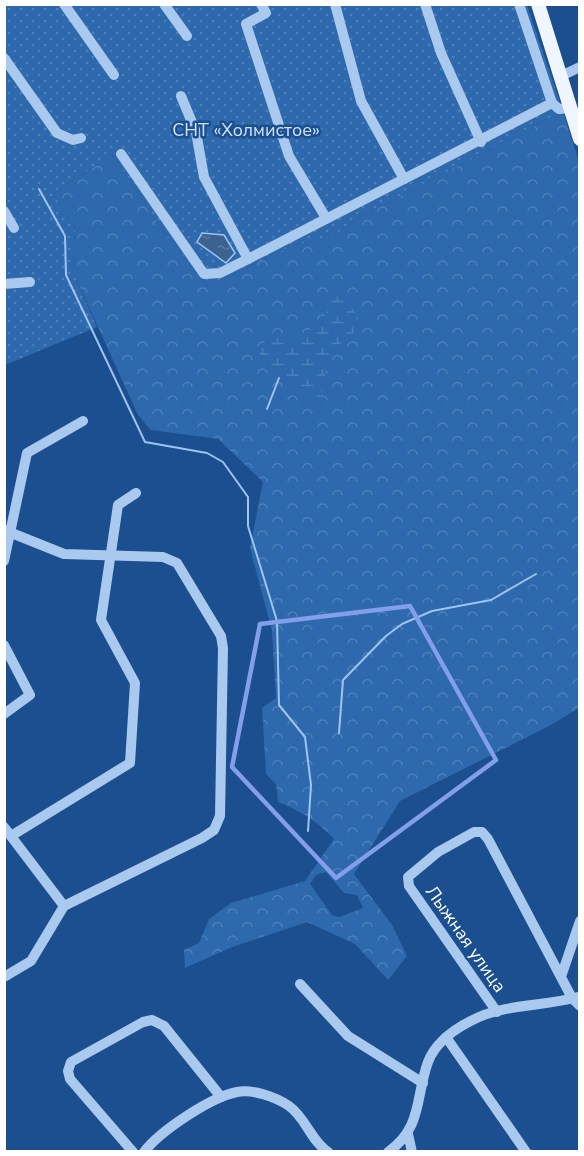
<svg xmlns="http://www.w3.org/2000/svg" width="584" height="1156" font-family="'Nunito Sans',sans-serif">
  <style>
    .forest { fill: url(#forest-crowns); fill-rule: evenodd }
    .wetland { fill: url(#wetland-marsh) }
    .garden { fill: url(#garden-dots) }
    .water { fill: url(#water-ripples); stroke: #9cc4f0; stroke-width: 1.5 }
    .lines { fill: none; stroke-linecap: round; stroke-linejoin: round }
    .stream { stroke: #9cc4f0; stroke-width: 2 }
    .minor { stroke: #a9c9ee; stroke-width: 10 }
    .major { stroke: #f0f6ff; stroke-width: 14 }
    .marked { fill: none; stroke: #839eea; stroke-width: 4.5; stroke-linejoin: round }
    .labels { text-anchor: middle; stroke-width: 5; stroke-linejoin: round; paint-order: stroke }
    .park-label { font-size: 18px; fill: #cfe3fa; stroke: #1b4f8f }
    .street-label { font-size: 18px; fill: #fff; stroke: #1b4f8f }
  </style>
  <defs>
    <pattern id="forest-crowns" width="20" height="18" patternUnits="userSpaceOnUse" patternTransform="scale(1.5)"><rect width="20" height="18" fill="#2e69ad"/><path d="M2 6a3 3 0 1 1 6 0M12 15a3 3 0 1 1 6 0" fill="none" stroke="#4d80b9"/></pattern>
    <pattern id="wetland-marsh" width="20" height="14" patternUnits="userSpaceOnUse" patternTransform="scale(1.5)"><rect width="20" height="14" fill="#2e69ad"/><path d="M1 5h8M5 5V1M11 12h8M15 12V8" fill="none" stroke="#4d80b9"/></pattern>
    <pattern id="garden-dots" width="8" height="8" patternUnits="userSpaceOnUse" patternTransform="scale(1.5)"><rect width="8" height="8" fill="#2e69ad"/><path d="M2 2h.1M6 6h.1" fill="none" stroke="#4d80b9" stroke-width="1.8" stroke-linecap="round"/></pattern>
    <pattern id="water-ripples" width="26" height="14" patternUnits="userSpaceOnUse" patternTransform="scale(1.5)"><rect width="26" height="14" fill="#3c6290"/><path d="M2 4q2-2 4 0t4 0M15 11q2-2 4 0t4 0" fill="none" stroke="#597aa1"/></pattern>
  </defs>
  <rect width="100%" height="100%" fill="#1b4f8f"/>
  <!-- forest -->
  <path class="forest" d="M 563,111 L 580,165 L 579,708 L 549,726 L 400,801 L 354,874 L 392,925 L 407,956 L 388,980 L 355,944 L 307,922 L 232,947 L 185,968 L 184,950 L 199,943 L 209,919 L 231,903 L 305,881 L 334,839 C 317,821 301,811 278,802 L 276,784 L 266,774 L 262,708 L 276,698 L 272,631 L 250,548 L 263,482 L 218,439 L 151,430 L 138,415 L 73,272 L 75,228 L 53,194 L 112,154 L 161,227 L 207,286 L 293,245 L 332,237 L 362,216 ZM 326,872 L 344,893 L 357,895 L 363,908 L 339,917 L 332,915 L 310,884 L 316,875 Z"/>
  <!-- wetland -->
  <path class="wetland" d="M 341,296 C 349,304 358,311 357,323 C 356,337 340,341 333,351 C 321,368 328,392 315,408 C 309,401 303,391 296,387 C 276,374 264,374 258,348 L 269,338 C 277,338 286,339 294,338 C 308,337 333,313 329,298 Z"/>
  <!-- garden -->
  <path class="garden" d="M 5,5 L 527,5 L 563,111 L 362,216 L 332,237 L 293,245 L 207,286 L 161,227 L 112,154 L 53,194 L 75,228 L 73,272 L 97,327 L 5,365 Z"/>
  <!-- water -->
  <path class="water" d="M 202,233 L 224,235 L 235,253 L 226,263 L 197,242 Z"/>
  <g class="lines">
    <!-- stream -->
    <g class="stream">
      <path d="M 39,189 L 65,236 L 66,275 L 145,442 L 207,453 L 223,462 L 248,497 L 248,526 L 277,621 L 279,705 L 305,737 L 311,785 L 308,831"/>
      <path d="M 267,409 L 279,378"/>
      <path d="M 339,733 L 343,680 L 386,636 L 402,624 L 432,611 L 491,600 L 536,574"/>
    </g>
    <!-- minor -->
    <g class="minor">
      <path d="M 64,4 L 114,75"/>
      <path d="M 164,4 L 187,36"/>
      <path d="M 261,4 L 266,13 L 246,24 L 289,156 L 326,218"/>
      <path d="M 335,4 L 361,101 L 404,179"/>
      <path d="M 425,4 L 441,53 L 481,142"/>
      <path d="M 519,4 L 552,103"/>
      <path d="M 4,58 L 57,133 L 73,140 L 81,138"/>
      <path d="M 561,76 L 580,67"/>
      <path d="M 181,96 L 196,132 L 204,177 L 248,259 L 552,103 L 559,109 L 570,108"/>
      <path d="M 121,154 L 204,274 L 220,273 L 248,259"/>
      <path d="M 4,211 L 14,228"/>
      <path d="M 4,284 L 30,282"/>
      <path d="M 4,530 L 64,554 L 163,557 L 177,563 L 221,636 L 223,648 L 220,816 L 214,830 L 202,838 L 64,906 L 31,961 L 4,977"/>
      <path d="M 4,561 L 27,453 L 83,421"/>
      <path d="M 4,645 L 30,695 L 4,714"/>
      <path d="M 4,827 L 64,906"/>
      <path d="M 11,836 L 130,763 L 135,683 L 101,620 L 118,505 L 136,493"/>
      <path d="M 562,974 L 580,921"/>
      <path d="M 300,984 L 348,1036 L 423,1083"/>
      <path d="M 497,1012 L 409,886 L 408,877 L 438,852 L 474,832 L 482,832 L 488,839 L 572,998 L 580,1006"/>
      <path d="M 446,1037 L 526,1152"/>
      <path d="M 408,1134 L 412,1152"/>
      <path d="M 133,1152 L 70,1079 L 68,1071 L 71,1062 L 143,1022 L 152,1020 L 164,1026 L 221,1097"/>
      <path d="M 144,1152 C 160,1131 211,1097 237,1092 C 253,1089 276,1097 289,1106 C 306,1118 311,1141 328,1152"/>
      <path d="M 388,1152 C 423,1127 415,1098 428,1062 C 436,1041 459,1026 479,1017 C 509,1004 546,1006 578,997"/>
    </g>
    <!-- major -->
    <path class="major" d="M 538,4 L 580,139"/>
  </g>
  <!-- marked area -->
  <path class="marked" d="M 410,606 L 496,760 L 336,878 L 232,767 L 260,624 Z"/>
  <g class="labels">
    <!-- park labels -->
    <g class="park-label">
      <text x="246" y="136">СНТ «Холмистое»</text>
    </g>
    <!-- street labels -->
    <g class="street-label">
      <text transform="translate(466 939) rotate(55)" y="6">Лыжная улица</text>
    </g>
  </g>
  <!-- border -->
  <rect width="584" height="1156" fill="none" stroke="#ffffff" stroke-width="12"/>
</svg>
